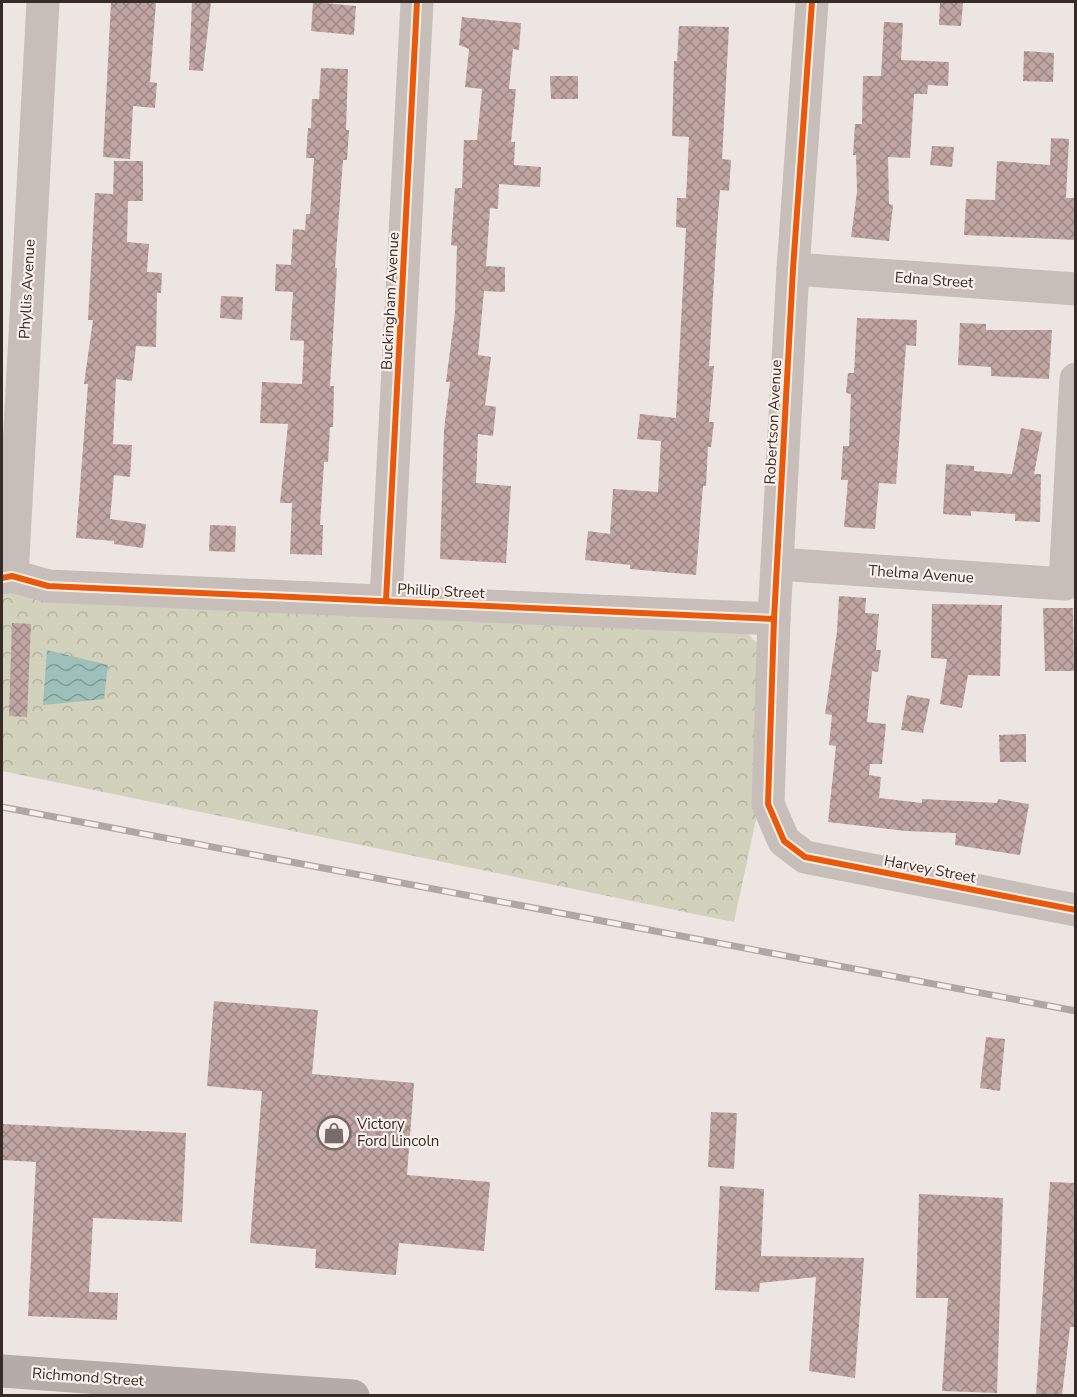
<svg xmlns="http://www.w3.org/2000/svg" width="1077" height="1397" font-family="'Nunito Sans',sans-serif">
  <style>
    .park { fill: url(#park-crowns) }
    .water { fill: url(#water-waves) }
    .building { fill: url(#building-cross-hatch) }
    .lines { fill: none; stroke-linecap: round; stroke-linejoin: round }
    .minor { stroke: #c7beba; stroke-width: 33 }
    .major { stroke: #b5aca9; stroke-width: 33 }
    .rail-casing { stroke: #aea7a5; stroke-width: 7 }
    .rail { stroke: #faefe9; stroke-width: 4.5; stroke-dasharray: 14; stroke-linecap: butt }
    .cycleway-casing { stroke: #faefe9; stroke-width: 10 }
    .cycleway { stroke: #e8590c; stroke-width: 6 }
    .labels { text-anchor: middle; stroke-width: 4.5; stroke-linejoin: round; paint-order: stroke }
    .street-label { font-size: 15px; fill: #372b28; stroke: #faefe9 }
    .poi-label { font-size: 15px; fill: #372b28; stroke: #faefe9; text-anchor: start }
  </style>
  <defs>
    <pattern id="park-crowns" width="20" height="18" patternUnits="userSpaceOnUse" patternTransform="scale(1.5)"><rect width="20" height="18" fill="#d2d1bb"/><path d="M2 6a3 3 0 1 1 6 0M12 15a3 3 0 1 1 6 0" fill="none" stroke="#b5b4a1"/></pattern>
    <pattern id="water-waves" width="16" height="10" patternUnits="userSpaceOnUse" patternTransform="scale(1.5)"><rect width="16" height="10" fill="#9dc0ba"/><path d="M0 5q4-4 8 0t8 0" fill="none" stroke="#819c97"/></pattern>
    <pattern id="building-cross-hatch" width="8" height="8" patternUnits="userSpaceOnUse" patternTransform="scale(1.5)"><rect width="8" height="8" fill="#c0a6a3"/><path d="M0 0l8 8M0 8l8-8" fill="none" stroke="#9d8785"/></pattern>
  </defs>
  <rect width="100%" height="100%" fill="#ede5e1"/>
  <!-- park -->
  <path class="park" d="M 2,585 L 744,630 L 764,650 L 758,810 L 734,922 L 2,771 Z"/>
  <!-- water -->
  <path class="water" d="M 47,650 L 108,665 L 104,699 L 43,705 Z"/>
  <!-- building -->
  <g class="building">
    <path d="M 111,2 L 156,2 L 150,82 L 157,83 L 155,108 L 133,106 L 130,159 L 103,157 Z"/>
    <path d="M 192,2 L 211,2 L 203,71 L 189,70 Z"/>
    <path d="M 313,2 L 356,6 L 354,35 L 311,31 Z"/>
    <path d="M 940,2 L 963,2 L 961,26 L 939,25 Z"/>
    <path d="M 462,17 L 521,23 L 519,50 L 513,49 L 509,89 L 516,89 L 511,142 L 515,142 L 514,165 L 541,167 L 540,187 L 499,184 L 498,209 L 490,208 L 486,266 L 505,267 L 505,292 L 484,291 L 478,355 L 491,357 L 485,405 L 496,407 L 493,436 L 478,434 L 476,483 L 511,486 L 506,563 L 440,559 L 444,430 L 450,382 L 446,382 L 455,312 L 457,246 L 451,245 L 455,188 L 462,188 L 464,140 L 477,140 L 482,89 L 465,87 L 469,49 L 459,45 Z"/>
    <path d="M 884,22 L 903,23 L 901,60 L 949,62 L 948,86 L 928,85 L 927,94 L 914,94 L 910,158 L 888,157 L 889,204 L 893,205 L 889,241 L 851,237 L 857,192 L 856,155 L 853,155 L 855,124 L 862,124 L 863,76 L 881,76 Z"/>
    <path d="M 679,26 L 729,27 L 722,159 L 731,160 L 729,191 L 720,190 L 717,229 L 709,366 L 714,366 L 709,422 L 714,422 L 711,447 L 708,447 L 706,486 L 703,486 L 696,575 L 630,569 L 630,565 L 585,560 L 588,531 L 610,534 L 613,489 L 658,492 L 661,441 L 637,439 L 640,414 L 676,418 L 686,228 L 676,227 L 677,198 L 686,198 L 689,137 L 672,136 L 674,61 L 677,61 Z"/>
    <path d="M 1024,51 L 1054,53 L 1053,82 L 1023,81 Z"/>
    <path d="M 321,68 L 348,69 L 346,130 L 349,130 L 347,160 L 343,160 L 335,268 L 337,268 L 330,386 L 334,386 L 333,427 L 330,427 L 328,462 L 324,462 L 320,525 L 323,525 L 322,555 L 290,554 L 292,503 L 280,503 L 288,424 L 260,423 L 262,382 L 302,384 L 304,341 L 290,340 L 293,292 L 275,291 L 276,264 L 291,265 L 293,229 L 305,230 L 306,214 L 310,214 L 314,158 L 306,158 L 308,128 L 311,128 L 312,99 L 319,99 Z"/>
    <path d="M 550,76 L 578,76 L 578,99 L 551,99 Z"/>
    <path d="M 1051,138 L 1069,139 L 1066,198 L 1076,198 L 1076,240 L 964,235 L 966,199 L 995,200 L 997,161 L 1050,165 Z"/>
    <path d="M 932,146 L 954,147 L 952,167 L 930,165 Z"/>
    <path d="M 114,161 L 143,161 L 143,201 L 128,201 L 127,242 L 149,244 L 147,272 L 162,273 L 161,293 L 157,293 L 156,347 L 136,346 L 132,381 L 116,379 L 113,444 L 132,445 L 130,477 L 114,475 L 110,519 L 146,524 L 143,548 L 114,544 L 114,541 L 76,538 L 88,384 L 84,384 L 93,320 L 88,320 L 95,193 L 113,194 Z"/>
    <path d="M 221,296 L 243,297 L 242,320 L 220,318 Z"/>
    <path d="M 857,318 L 917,320 L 916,346 L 906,345 L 896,484 L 879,483 L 875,529 L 844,527 L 848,480 L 841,480 L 843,446 L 849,446 L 851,394 L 846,393 L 848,373 L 854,373 Z"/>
    <path d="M 960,323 L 986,324 L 986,330 L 1052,330 L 1049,379 L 991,376 L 991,367 L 958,365 Z"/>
    <path d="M 1021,428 L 1042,432 L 1034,474 L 1041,474 L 1040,522 L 1015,521 L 1015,514 L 971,511 L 971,516 L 943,514 L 946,464 L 974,466 L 974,471 L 1012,474 Z"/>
    <path d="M 210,525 L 236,526 L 235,552 L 209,551 Z"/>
    <path d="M 839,596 L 866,598 L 865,613 L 879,614 L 876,650 L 881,650 L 878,672 L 872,671 L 867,722 L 886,724 L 882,764 L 870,764 L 869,775 L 881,777 L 879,798 L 922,803 L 922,799 L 997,803 L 998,799 L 1029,804 L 1020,855 L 955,845 L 956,833 L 906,831 L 828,822 L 836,746 L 829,745 L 832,715 L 825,714 L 837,632 Z"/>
    <path d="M 932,604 L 1002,605 L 1000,676 L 968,675 L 962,708 L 940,704 L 947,659 L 931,658 Z"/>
    <path d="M 1043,608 L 1073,608 L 1074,671 L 1045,671 Z"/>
    <path d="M 12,623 L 31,624 L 27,717 L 9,716 Z"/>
    <path d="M 907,695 L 930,699 L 923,733 L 901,730 Z"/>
    <path d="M 1026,734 L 1026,762 L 1000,762 L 999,735 Z"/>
    <path d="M 214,1001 L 318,1010 L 312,1074 L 414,1083 L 407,1175 L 490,1182 L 484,1251 L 399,1243 L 396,1275 L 315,1268 L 316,1249 L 250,1243 L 262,1091 L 207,1086 Z"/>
    <path d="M 986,1037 L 1005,1039 L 1000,1091 L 980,1088 Z"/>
    <path d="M 711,1112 L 737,1113 L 734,1169 L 708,1167 Z"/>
    <path d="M 2,1124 L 186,1133 L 182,1222 L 93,1218 L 89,1292 L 118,1293 L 117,1320 L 28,1316 L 36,1162 L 2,1160 Z"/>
    <path d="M 1050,1182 L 1076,1183 L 1076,1327 L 1070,1327 L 1062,1395 L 1036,1395 Z"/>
    <path d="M 720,1186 L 764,1189 L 761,1256 L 864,1258 L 855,1378 L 809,1371 L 816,1277 L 760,1283 L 759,1292 L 715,1290 Z"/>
    <path d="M 919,1194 L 1003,1198 L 997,1393 L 942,1391 L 948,1298 L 916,1298 Z"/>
  </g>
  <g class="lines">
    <!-- minor -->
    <g class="minor">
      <path d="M 812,2 L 793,269 L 774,619 L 768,804 L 784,841 L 805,857 L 1076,910"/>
      <path d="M 793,269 L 1076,289"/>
      <path d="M 778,564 L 1065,584 L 1076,379"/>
      <path d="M 12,576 L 43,2"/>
      <path d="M 2,578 L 12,576 L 48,586 L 774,619"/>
      <path d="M 386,601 L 417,2"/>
    </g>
    <!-- major -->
    <path class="major" d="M 2,1371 L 353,1396"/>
    <!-- rail casing -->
    <g class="rail-casing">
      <path id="rail" d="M 2,807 L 1076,1011"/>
    </g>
    <!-- rail -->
    <use href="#rail" class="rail"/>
    <!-- cycleway casing -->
    <g class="cycleway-casing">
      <g id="cycleway">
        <path d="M 812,2 L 793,269 L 774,619 L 768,804 L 784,841 L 805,857 L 1076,910"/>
        <path d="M 2,578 L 12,576 L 48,586 L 774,619"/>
        <path d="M 386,601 L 417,2"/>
      </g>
    </g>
    <!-- cycleway -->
    <use href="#cycleway" class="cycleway"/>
  </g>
  <!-- icons -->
  <defs>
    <g id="shop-ring" transform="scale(1.725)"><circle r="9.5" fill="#faefe9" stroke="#776c69" stroke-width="1.5"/><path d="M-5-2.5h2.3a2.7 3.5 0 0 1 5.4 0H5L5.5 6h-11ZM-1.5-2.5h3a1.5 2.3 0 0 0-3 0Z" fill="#776c69"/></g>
  </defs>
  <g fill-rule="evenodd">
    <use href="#shop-ring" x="334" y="1133"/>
  </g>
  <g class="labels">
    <!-- street labels -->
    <g class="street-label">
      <text transform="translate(934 280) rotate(4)" y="5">Edna Street</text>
      <text transform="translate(27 289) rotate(-87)" y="5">Phyllis Avenue</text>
      <text transform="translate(390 301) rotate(-87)" y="5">Buckingham Avenue</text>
      <text transform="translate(773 422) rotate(-87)" y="5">Robertson Avenue</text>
      <text transform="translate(921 574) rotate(4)" y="5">Thelma Avenue</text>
      <text transform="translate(441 591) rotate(3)" y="5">Phillip Street</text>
      <text transform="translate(930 869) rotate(11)" y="5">Harvey Street</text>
      <text transform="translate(88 1377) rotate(4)" y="5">Richmond Street</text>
    </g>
    <!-- poi labels -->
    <g class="poi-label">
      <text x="357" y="1129">Victory<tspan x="357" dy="17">Ford Lincoln</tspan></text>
    </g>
  </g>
  <!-- border -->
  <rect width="1077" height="1397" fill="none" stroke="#372b28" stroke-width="6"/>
</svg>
